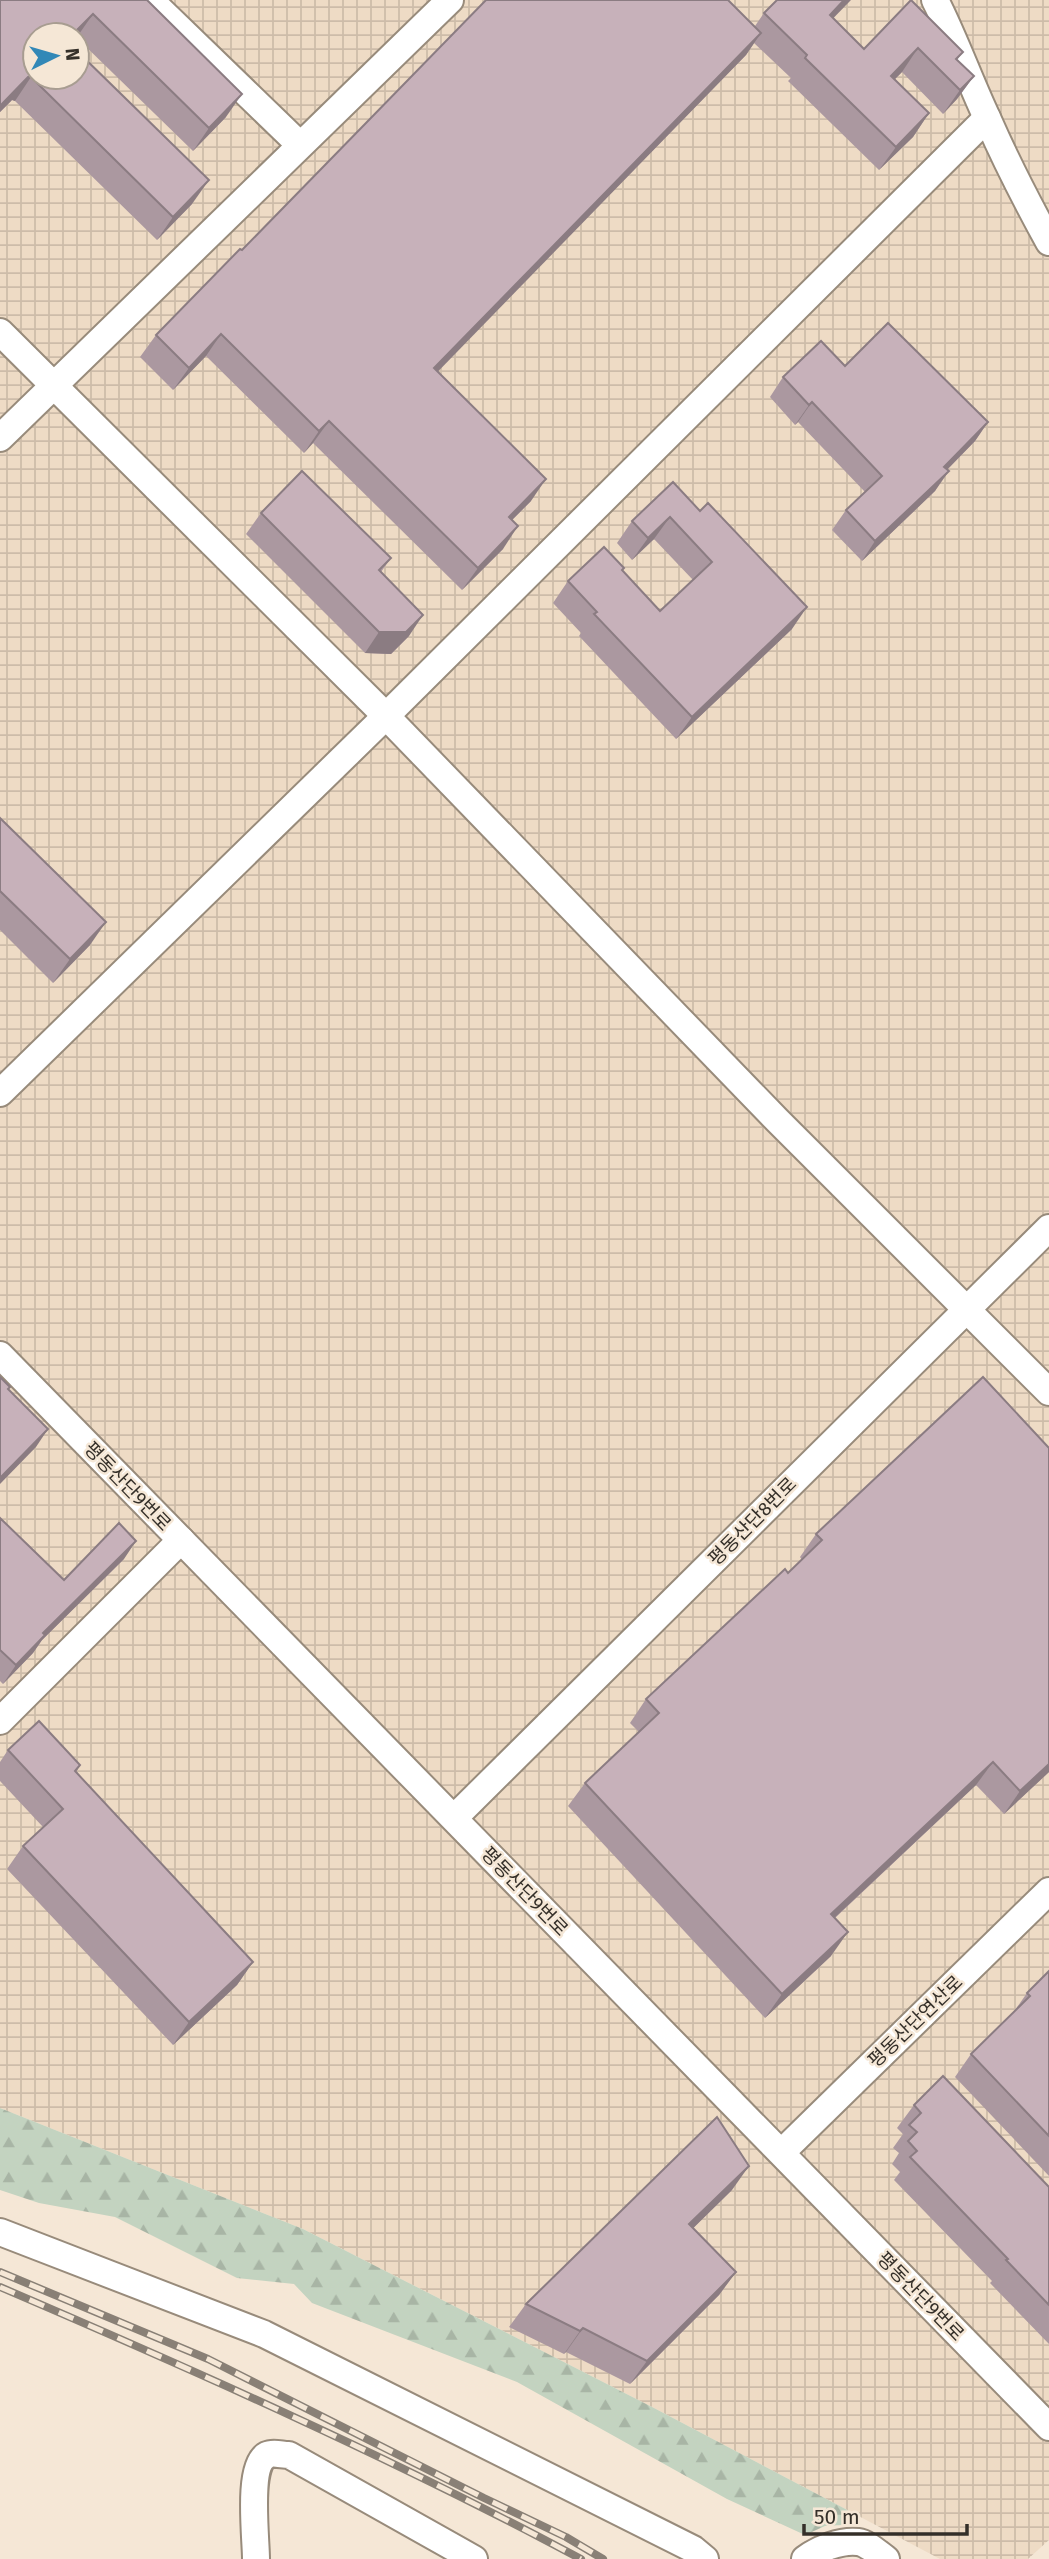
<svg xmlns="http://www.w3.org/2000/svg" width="1049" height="2559" font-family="'Fira Sans','Noto Sans KR',sans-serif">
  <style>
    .industrial { fill: url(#industrial-grid); fill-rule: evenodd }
    .forest { fill: url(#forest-firs) }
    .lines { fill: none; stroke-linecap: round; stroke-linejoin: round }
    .minor-casing { stroke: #988b7b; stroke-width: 30 }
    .minor { stroke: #fff; stroke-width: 26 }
    .rail-casing { stroke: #898076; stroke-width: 8 }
    .rail { stroke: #f5e7d6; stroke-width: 5; stroke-dasharray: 16; stroke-linecap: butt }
    .wall { fill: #ab98a0 }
    .shaded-wall { fill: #8b7c82 }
    .building { fill: #c7b1ba; stroke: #8b7c82; stroke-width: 2 }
    .labels { text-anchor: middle; stroke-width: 5; stroke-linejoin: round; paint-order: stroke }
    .street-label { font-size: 19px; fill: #342f29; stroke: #f5e7d6 }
  </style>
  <defs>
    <pattern id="industrial-grid" width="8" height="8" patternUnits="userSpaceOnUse" patternTransform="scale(1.75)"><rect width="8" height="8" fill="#eedbc5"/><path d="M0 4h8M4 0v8" fill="none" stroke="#cdbca9"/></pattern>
    <pattern id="forest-firs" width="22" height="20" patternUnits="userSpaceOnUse" patternTransform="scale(1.75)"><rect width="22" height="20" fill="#c3d3c0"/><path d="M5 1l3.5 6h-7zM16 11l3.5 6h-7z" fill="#a8b5a5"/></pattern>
  </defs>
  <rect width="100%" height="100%" fill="#f5e7d6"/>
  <!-- industrial -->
  <path class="industrial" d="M 0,0 L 1049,0 L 1049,2540 L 1028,2559 L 940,2559 L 654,2408 L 303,2229 L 0,2108 ZM 35,35 L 77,35 L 77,77 L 35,77 Z"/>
  <!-- forest -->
  <path class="forest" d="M 0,2108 L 303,2229 L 654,2408 L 853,2513 L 842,2525 L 825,2526 L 805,2535 L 727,2499 L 517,2382 L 312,2303 L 294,2284 L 237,2278 L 115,2217 L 39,2203 L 0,2190 Z"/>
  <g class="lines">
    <!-- minor casing -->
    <g class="minor-casing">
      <g id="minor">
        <path d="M 150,0 L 300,145"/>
        <path d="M 935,0 C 955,39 969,80 988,120 C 1006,161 1027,202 1049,242"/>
        <path d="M 0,332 L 386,716 L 777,1120 L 1049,1392"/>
        <path d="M 0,438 L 450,0"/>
        <path d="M 0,1093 L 386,716 L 987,118"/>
        <path d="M 0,1355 L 1049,2427"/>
        <path d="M 0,1721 L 181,1540"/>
        <path d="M 454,1818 L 1049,1228"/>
        <path d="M 782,2152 L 1049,1891"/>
        <path d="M 0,2232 L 264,2334 L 693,2549 L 705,2559"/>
        <path d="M 256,2559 C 256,2538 247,2465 267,2455 C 273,2452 282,2455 289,2455 L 474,2559"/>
        <path d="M 805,2559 C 818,2549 841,2540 858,2542 C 867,2543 879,2554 886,2559"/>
      </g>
    </g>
    <!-- minor -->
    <use href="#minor" class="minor"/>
    <!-- rail casing -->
    <g class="rail-casing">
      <g id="rail">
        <path d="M 0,2272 L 208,2359 L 484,2498 L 566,2537 L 603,2559"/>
        <path d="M 0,2287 C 196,2371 392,2458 581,2559"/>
      </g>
    </g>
    <!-- rail -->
    <use href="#rail" class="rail"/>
  </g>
  <!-- wall -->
  <g class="wall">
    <path d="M 0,0 L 147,0 L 226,117 L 193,151 L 77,38 L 77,35 L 35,35 L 192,204 L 157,240 L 15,101 L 12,100 L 0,112 Z"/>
    <path d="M 911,0 L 963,52 L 957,60 L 974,76 L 957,99 L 943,114 L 902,72 L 895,79 L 929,113 L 913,137 L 879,170 L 788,81 L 791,78 L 754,43 L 746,55 L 437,371 L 531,501 L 512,520 L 503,549 L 462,590 L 313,443 L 304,453 L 206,356 L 173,390 L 140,357 L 156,335 L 242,250 L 755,26 L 764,13 L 833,18 L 864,49 Z"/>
    <path d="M 845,366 L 988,422 L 975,441 L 947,470 L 935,491 L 862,561 L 832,530 L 846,510 L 865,492 L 798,422 L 795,425 L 770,397 L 783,377 Z"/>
    <path d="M 673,482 L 792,629 L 676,739 L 579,636 L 581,633 L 553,603 L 568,581 L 622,571 L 660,611 L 693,580 L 654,539 L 632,560 L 617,543 L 632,521 Z"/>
    <path d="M 261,513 L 391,558 L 381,572 L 409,636 L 391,654 L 365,653 L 246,534 Z"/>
    <path d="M 0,818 L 90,945 L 53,983 L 0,930 Z"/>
    <path d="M 1049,1448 L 1049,1772 L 1004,1814 L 976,1785 L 835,1918 L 831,1956 L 765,2018 L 568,1806 L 585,1783 L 639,1732 L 630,1723 L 646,1699 L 802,1560 L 800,1557 L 816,1534 Z"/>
    <path d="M 0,1518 L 64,1580 L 124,1559 L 42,1640 L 33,1653 L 3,1684 L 0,1681 Z"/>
    <path d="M 8,1750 L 80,1765 L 76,1772 L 253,1962 L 237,1985 L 173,2045 L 7,1869 L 23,1846 L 43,1827 L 0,1781 L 0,1762 Z"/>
    <path d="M 1049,1971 L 1049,2176 L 955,2077 L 971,2054 L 1013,2013 L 1027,1993 Z"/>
    <path d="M 914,2105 L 1049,2187 L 1049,2344 L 990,2283 L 992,2281 L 894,2180 L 900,2172 L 892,2164 L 899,2153 L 893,2148 L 903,2134 L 897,2128 Z"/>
    <path d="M 732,2190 L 693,2228 L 736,2272 L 719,2295 L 630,2384 L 566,2352 L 564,2354 L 509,2327 L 526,2304 Z"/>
  </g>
  <!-- shaded-wall -->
  <g class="shaded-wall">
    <path d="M 844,0 L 851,0 L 813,39 L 830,15 Z"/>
    <path d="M 93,14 L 77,37 L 77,35 L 72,35 Z"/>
    <path d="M 761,33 L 746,55 L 419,391 L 434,368 Z"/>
    <path d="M 918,48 L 902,72 L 875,99 L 891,76 Z"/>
    <path d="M 974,76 L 957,99 L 943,114 L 960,90 Z"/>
    <path d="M 28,77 L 31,77 L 15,101 L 12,100 L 0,112 L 0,106 Z"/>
    <path d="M 242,94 L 226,117 L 193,151 L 209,128 Z"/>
    <path d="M 929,113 L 913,137 L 879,170 L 896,147 Z"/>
    <path d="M 209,180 L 192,204 L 157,240 L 173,217 Z"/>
    <path d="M 221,334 L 206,356 L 173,390 L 189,368 Z"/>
    <path d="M 812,402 L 798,422 L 795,425 L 809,405 Z"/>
    <path d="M 329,421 L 313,443 L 304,453 L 319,431 Z"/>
    <path d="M 988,422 L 975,441 L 931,486 L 944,467 Z"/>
    <path d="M 949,471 L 935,491 L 862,561 L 875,541 Z"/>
    <path d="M 546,479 L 531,501 L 493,539 L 509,517 Z"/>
    <path d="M 670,517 L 654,539 L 632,560 L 648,538 Z"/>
    <path d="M 518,526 L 503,549 L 462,590 L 478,568 Z"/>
    <path d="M 807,607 L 792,629 L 676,739 L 692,717 Z"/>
    <path d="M 423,615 L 409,636 L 391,654 L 365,653 L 379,632 Z"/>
    <path d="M 106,922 L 90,945 L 53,983 L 70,959 Z"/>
    <path d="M 48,1429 L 36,1447 L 0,1484 L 0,1478 Z"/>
    <path d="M 136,1541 L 124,1559 L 42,1640 L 33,1653 L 3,1684 L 16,1665 L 43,1633 Z"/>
    <path d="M 993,1762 L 976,1785 L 814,1937 L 831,1914 Z"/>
    <path d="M 1049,1764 L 1049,1772 L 1004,1814 L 1020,1791 Z"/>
    <path d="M 848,1932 L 831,1956 L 765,2018 L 782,1994 Z"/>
    <path d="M 253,1962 L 237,1985 L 173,2045 L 189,2022 Z"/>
    <path d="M 749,2166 L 732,2190 L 673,2248 L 689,2224 Z"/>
    <path d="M 736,2272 L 719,2295 L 630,2384 L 647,2361 Z"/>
    <path d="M 583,2328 L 566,2352 L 564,2354 L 580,2331 Z"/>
  </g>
  <!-- building -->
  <g class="building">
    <path d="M 0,0 L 147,0 L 242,94 L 209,128 L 93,14 L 72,35 L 35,35 L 35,77 L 77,77 L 77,51 L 209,180 L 173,217 L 31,77 L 28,77 L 0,106 Z"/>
    <path d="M 486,0 L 728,0 L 761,33 L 434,368 L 546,479 L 509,517 L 518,526 L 478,568 L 329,421 L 319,431 L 221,334 L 189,368 L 156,335 L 240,249 L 242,250 Z"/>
    <path d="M 777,0 L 844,0 L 830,15 L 864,49 L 911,0 L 963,52 L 956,59 L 974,76 L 960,90 L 918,48 L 891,76 L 929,113 L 896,147 L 805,58 L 807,55 L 764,13 Z"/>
    <path d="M 888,323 L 988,422 L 944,467 L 949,471 L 875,541 L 846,510 L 882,476 L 812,402 L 809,405 L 783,377 L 821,341 L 845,366 Z"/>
    <path d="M 302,471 L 391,558 L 379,570 L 423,615 L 406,632 L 379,632 L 261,513 Z"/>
    <path d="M 673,482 L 700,511 L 708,503 L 807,607 L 692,717 L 594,614 L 597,612 L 568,581 L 604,547 L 624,568 L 622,570 L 660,611 L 712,562 L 670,517 L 648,538 L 632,521 Z"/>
    <path d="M 0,818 L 106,922 L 70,959 L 0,891 Z"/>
    <path d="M 0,1377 L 10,1387 L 8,1389 L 48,1429 L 0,1478 Z"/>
    <path d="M 983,1377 L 1049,1448 L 1049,1764 L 1020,1791 L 993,1762 L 831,1914 L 848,1932 L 782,1994 L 585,1783 L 659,1713 L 646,1699 L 785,1569 L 788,1573 L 822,1540 L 816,1534 Z"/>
    <path d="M 0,1518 L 64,1580 L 119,1523 L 136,1541 L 43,1633 L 45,1635 L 16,1665 L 0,1650 Z"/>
    <path d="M 39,1721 L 80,1765 L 75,1771 L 253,1962 L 189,2022 L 23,1846 L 63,1809 L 8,1750 Z"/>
    <path d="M 1049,1971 L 1049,2136 L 971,2054 L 1030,1996 L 1027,1993 Z"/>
    <path d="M 943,2076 L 1049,2187 L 1049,2305 L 1006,2260 L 1008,2259 L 910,2157 L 917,2151 L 908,2141 L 917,2132 L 909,2125 L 921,2113 L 914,2105 Z"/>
    <path d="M 717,2117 L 749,2166 L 689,2224 L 736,2272 L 647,2361 L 583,2328 L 580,2331 L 526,2304 Z"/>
  </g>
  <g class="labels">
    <!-- street labels -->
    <g class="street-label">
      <text transform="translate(128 1486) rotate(46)" y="7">평동산단9번로</text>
      <text transform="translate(752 1521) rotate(-45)" y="7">평동산단8번로</text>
      <text transform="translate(525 1891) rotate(46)" y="7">평동산단9번로</text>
      <text transform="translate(915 2021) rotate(-44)" y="7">평동산단연산로</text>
      <text transform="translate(921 2296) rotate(46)" y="7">평동산단9번로</text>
    </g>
  </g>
  <!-- north arrow -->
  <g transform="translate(56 56) rotate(85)"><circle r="33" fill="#f5e7d6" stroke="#a89d91" stroke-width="2"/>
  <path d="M0-5L12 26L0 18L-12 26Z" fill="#3288b7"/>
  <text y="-10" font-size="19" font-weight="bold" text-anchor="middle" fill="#342f29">N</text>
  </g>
  <!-- scale -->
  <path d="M804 2524v10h163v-10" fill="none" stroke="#342f29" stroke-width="3.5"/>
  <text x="814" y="2524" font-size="21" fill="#342f29" stroke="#f5e7d6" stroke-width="5" paint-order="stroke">50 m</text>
</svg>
